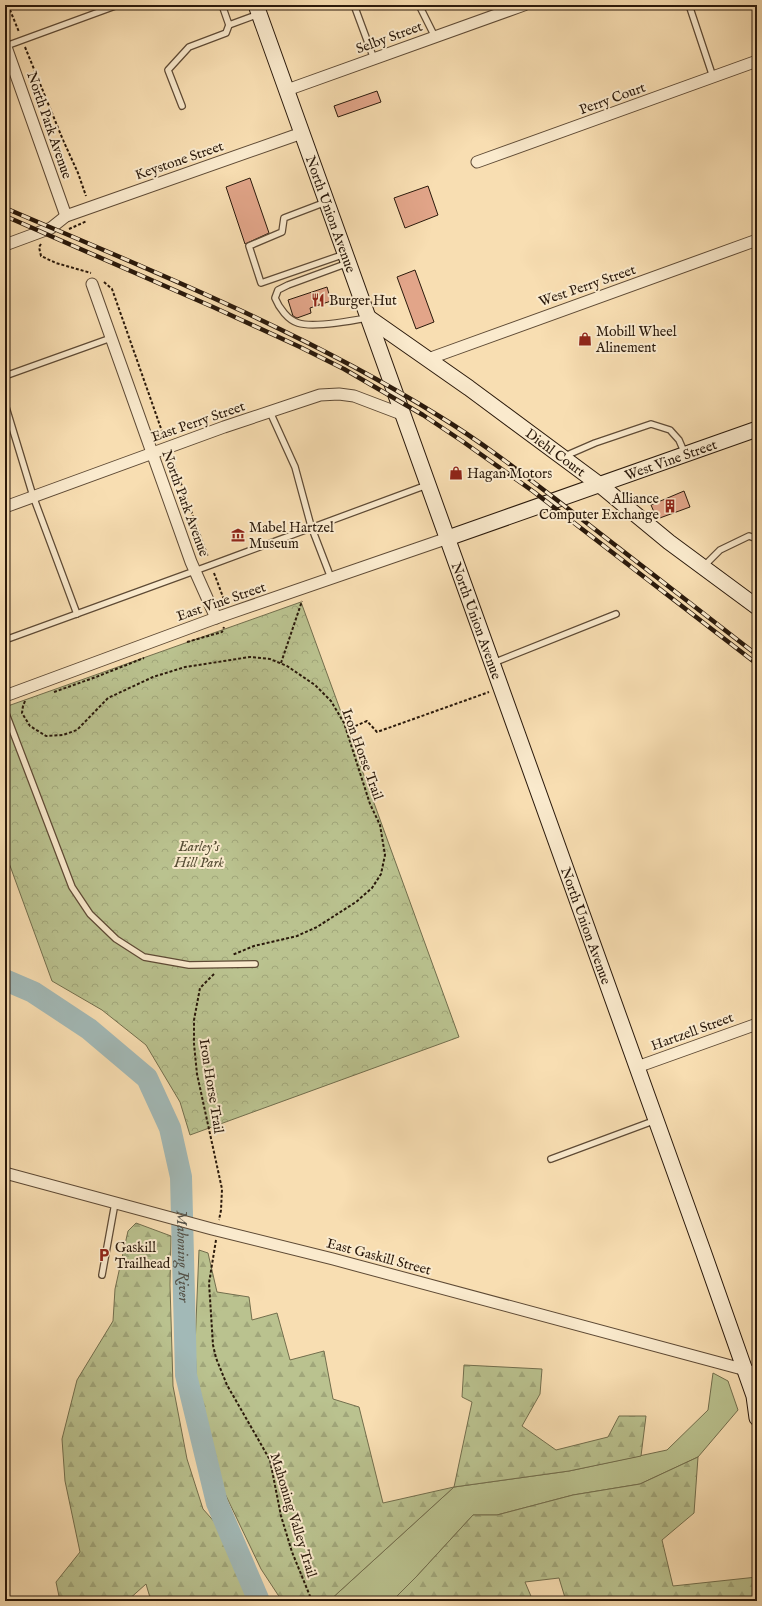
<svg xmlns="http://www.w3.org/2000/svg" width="762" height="1606" font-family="'IM FELL English',serif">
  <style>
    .grass { fill: #bac28f; stroke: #726e4d }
    .forest { fill: url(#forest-firs); stroke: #726e4d }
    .park { fill: url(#park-crowns); stroke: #726e4d }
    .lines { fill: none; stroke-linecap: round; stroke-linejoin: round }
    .river { stroke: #a2b9b7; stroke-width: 22 }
    .building { fill: #e2a589; stroke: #2a190b }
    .lane-casing { stroke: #5e4a35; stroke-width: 8 }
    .street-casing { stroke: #5e4a35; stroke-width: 13 }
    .secondary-casing { stroke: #2a190b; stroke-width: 17 }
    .path { stroke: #2a190b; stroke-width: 2; stroke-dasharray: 3 2; stroke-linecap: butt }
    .lane { stroke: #faeacd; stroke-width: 5.5 }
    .street { stroke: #faeacd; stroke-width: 11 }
    .secondary { stroke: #faeacd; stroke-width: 15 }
    .rail-casing { stroke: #2a190b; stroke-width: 4.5 }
    .rail { stroke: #faeacd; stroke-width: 3; stroke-dasharray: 9; stroke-linecap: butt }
    .labels { text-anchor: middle; stroke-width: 4; stroke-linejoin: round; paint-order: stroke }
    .street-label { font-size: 14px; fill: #2a190b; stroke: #faeacd }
    .poi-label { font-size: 14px; fill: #2a190b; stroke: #faeacd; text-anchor: start }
    .park-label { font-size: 14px; font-style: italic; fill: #554c33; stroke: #faeacd }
    .water-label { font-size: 15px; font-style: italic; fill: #545147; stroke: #faeacd }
  </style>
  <defs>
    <pattern id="forest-firs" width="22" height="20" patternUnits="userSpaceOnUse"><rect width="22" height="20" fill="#bac28f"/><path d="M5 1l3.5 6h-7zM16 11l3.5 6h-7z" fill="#a0a67a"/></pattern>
    <pattern id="park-crowns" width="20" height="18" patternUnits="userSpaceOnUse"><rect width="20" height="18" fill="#bac28f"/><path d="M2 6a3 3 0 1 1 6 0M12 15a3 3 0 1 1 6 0" fill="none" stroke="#a0a67a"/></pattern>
  </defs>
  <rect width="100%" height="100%" fill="#f8deb2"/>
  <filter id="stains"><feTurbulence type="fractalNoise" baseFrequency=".005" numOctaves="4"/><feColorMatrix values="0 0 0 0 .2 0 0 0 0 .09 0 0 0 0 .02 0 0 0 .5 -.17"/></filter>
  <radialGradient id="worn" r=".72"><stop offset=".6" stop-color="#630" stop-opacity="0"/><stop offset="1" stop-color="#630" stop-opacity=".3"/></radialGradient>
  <!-- grass -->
  <path class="grass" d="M 713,1373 L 728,1381 L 738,1410 L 698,1457 L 640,1484 L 573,1495 L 497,1515 L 473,1515 L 417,1576 L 392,1601 L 329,1601 L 454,1487 L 569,1471 L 667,1450 L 708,1410 Z"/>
  <!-- forest -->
  <g class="forest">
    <path d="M 136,1223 L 171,1236 L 170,1285 L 173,1386 L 187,1459 L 203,1509 L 218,1526 L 250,1601 L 151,1601 L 146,1584 L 127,1601 L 60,1601 L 56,1582 L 80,1552 L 65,1481 L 62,1439 L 77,1380 L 113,1321 L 115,1289 L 128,1231 Z"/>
    <path d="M 199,1250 L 208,1253 L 217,1292 L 249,1297 L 252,1320 L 277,1313 L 290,1360 L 324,1351 L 333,1399 L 359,1407 L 383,1503 L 454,1487 L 472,1402 L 462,1397 L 464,1365 L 542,1369 L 540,1394 L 522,1426 L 556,1450 L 608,1437 L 619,1416 L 646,1416 L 641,1456 L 569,1471 L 454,1487 L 329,1601 L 282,1601 L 261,1569 L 218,1479 L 197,1393 L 195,1346 Z"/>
    <path d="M 698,1457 L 694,1513 L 662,1540 L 673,1586 L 757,1577 L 757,1601 L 566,1601 L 559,1578 L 525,1582 L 533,1601 L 392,1601 L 417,1576 L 473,1515 L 497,1515 L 573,1495 L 640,1484 Z"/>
  </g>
  <!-- park -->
  <path class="park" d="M 301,602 L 459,1037 L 190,1135 L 180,1102 L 146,1045 L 102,1010 L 52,981 L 5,852 L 5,707 Z"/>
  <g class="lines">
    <!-- river -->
    <path class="river" id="s1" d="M 5,980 L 33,992 L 89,1029 L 147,1078 L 170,1128 L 181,1177 L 186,1375 L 217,1503 L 259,1601"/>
  </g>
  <!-- building -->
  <g class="building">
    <path d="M 377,91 L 381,102 L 338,117 L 334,106 Z"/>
    <path d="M 250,178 L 269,233 L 245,244 L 226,187 Z"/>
    <path d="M 428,186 L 438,215 L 405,228 L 394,198 Z"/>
    <path d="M 415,270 L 434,322 L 416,329 L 397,277 Z"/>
    <path d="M 327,287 L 331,301 L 310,308 L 311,313 L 297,318 L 293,316 L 288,300 Z"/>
    <path d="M 684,491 L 690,507 L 657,519 L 651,505 Z"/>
  </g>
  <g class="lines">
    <!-- lane casing -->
    <g class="lane-casing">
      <g id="lane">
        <path d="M 222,5 L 229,25 L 259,14"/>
        <path d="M 354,5 L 374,59"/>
        <path d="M 419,5 L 435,37"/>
        <path d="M 689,5 L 713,77"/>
        <path d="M 6,46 L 118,5"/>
        <path d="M 182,106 L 168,70 L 189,47 L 226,33 L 229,25"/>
        <path d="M 326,202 L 284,218 L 282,232 L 249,246 L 261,283 L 345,254"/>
        <path d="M 348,263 L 288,285 L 278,290 L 275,298 C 279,308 288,320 298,323 C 314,328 351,321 367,318"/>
        <path d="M 5,376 L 111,338"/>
        <path d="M 5,404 L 33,496 L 77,614"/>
        <path d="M 270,412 L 295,467 L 311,526 L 331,578"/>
        <path d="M 565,456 L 595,443 L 651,424 L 670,430 L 679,440 L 685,454"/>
        <path d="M 704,566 L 720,550 L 749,536 L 757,539"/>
        <path d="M 5,640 L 211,565 L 427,485"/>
        <path d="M 493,663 L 616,614"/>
        <path d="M 5,711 L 72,887 L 90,914 L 116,939 L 144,957 L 189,965 L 255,964"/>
        <path d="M 551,1159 L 656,1120"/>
        <path d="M 102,1275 L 115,1203"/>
      </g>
    </g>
    <!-- street casing -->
    <g class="street-casing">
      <g id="street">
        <path d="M 5,44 L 66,216"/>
        <path d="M 287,90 L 524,5"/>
        <path d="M 477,162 L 757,61"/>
        <path d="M 5,245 L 51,228 L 66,216 L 302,133"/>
        <path d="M 92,284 L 191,562 L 216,618"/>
        <path d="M 428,359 L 757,240"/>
        <path d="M 5,507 L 224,427 L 320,395 L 339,394 L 354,396 L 404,415"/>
        <path d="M 5,696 L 216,618 L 448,538"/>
        <path d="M 637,1067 L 757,1024"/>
        <path d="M 5,1173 L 212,1229 L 333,1259 L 757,1373"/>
      </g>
    </g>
    <!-- secondary casing -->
    <g class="secondary-casing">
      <g id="secondary">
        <path id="s2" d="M 256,5 L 703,1251 L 754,1396 L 757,1418"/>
        <path id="s3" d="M 369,318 L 469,388 L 600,485 L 669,542 L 757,607"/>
        <path id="s4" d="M 448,538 L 757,429"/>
      </g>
    </g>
    <!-- path -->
    <g class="path">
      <path d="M 8,5 L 19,32"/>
      <path d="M 25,47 L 63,140 L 78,173 L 86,196"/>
      <path d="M 69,229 L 87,221"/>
      <path d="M 41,244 L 39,247 L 41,256 L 56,263 L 91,273"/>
      <path d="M 104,282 L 112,289 L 164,437"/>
      <path d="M 172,459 L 208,557"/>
      <path d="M 214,573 L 223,597 L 224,603"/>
      <path d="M 187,642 L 222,632 L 224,627"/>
      <path d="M 281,663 L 302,601"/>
      <path d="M 54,692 L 96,677 L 144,658"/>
      <path d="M 25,701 L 23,706 L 22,713 L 30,726 L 46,736 L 63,735 L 77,730 L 108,698 L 153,677 L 185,667 L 250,657 L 270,659 L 287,666 L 315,685 L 331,701 L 344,723 L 370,804 L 380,825 L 385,855 L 381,874 L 372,888 L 356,902 L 317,927 L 297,936 L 254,946 L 232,955"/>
      <path d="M 346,730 L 367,721 L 377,732 L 489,692"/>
      <path d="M 214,974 L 200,988 L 194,1020 L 194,1044 L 197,1074 L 222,1189 L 221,1210 L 219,1220"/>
      <path d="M 216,1240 L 209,1283 L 213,1345 L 216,1358 L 227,1385 L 270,1460 L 281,1516 L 292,1552 L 312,1601"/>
    </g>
    <!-- lane -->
    <use href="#lane" class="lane"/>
    <!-- street -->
    <use href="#street" class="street"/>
    <!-- secondary -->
    <use href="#secondary" class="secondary"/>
    <!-- rail casing -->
    <g class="rail-casing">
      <g id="rail">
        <path d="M 5,208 C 152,271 303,331 439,416 C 488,446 533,482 579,517 C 638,563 698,609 757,655"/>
        <path d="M 5,216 L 213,307 L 300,347 L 344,369 L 423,415 L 462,441 L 534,492 L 757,664"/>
      </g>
    </g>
    <!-- rail -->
    <use href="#rail" class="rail"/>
  </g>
  <!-- icons -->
  <defs>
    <g id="restaurant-bare" transform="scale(1.08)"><path d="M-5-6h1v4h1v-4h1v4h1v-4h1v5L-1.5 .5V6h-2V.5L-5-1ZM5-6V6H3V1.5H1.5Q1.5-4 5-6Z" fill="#8f2418" stroke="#faeacd" stroke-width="2.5" paint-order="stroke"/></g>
    <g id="shop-bare" transform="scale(1.08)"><path d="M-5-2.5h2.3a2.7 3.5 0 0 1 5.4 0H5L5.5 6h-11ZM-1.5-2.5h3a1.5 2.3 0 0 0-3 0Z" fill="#8f2418" stroke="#faeacd" stroke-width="2.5" paint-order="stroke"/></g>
    <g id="building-bare" transform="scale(1.08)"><path d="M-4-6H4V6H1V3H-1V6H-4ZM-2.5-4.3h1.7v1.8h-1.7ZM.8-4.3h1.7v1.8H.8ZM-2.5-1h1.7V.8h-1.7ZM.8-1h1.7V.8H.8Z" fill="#8f2418" stroke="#faeacd" stroke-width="2.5" paint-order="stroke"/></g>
    <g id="museum-bare" transform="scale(1.08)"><path d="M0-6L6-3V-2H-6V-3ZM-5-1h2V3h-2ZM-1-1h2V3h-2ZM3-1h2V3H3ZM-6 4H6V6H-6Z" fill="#8f2418" stroke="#faeacd" stroke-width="2.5" paint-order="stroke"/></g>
    <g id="parking-bare" transform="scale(1.08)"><path d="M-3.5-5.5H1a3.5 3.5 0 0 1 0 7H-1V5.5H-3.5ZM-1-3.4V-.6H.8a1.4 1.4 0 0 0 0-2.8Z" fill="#8f2418" stroke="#faeacd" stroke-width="2.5" paint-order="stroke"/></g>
  </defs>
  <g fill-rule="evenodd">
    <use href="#restaurant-bare" x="318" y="300"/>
    <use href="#shop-bare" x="585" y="339"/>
    <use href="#shop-bare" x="456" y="473"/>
    <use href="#building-bare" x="670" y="506"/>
    <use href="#museum-bare" x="238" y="535"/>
    <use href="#parking-bare" x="104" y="1255"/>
  </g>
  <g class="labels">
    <!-- street labels -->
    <g class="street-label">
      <text transform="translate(389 37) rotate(-20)" y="5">Selby Street</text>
      <text transform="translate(612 98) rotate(-20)" y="5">Perry Court</text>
      <text transform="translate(50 125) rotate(71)" y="5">North Park Avenue</text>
      <text transform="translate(179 160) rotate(-19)" y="5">Keystone Street</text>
      <text dy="5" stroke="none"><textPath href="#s2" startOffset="222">North Union Avenue</textPath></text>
      <text transform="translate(587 285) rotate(-19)" y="5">West Perry Street</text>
      <text transform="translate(198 421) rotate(-19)" y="5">East Perry Street</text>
      <text dy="5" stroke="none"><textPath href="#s3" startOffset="230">Diehl Court</textPath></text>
      <text dy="5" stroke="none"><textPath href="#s4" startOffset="236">West Vine Street</textPath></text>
      <text transform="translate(186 503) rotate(70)" y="5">North Park Avenue</text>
      <text transform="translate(221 601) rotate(-19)" y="5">East Vine Street</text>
      <text dy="5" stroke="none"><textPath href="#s2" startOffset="654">North Union Avenue</textPath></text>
      <text transform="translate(363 754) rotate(70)" y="5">Iron Horse Trail</text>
      <text dy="5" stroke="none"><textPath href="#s2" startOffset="978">North Union Avenue</textPath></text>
      <text transform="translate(692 1031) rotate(-20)" y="5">Hartzell Street</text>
      <text transform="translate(212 1086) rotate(81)" y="5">Iron Horse Trail</text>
      <text transform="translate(379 1256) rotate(15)" y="5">East Gaskill Street</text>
      <text transform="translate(294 1515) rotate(73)" y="5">Mahoning Valley Trail</text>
    </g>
    <!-- poi labels -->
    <g class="poi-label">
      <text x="329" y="305">Burger Hut</text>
      <text x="596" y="336">Mobill Wheel<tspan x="596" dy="16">Alinement</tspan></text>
      <text x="467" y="478">Hagan Motors</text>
      <text x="659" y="503" text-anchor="end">Alliance<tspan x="659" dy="16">Computer Exchange</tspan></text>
      <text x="249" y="532">Mabel Hartzel<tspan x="249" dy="16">Museum</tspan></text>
      <text x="115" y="1252">Gaskill<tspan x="115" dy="16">Trailhead</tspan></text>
    </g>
    <!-- park labels -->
    <g class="park-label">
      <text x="199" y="851">Earley's<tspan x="199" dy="16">Hill Park</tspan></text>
    </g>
    <!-- water labels -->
    <g class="water-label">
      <text dy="5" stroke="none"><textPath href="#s1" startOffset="358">Mahoning River</textPath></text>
    </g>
  </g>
  <!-- margin -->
  <rect width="762" height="1606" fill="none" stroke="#f8deb2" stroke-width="20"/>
  <rect x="6" y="6" width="750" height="1594" fill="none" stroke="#2a190b" stroke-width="2"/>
  <rect x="10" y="10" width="742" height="1586" fill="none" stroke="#2a190b"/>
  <rect width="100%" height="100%" filter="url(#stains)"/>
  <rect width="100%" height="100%" fill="url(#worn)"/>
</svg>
